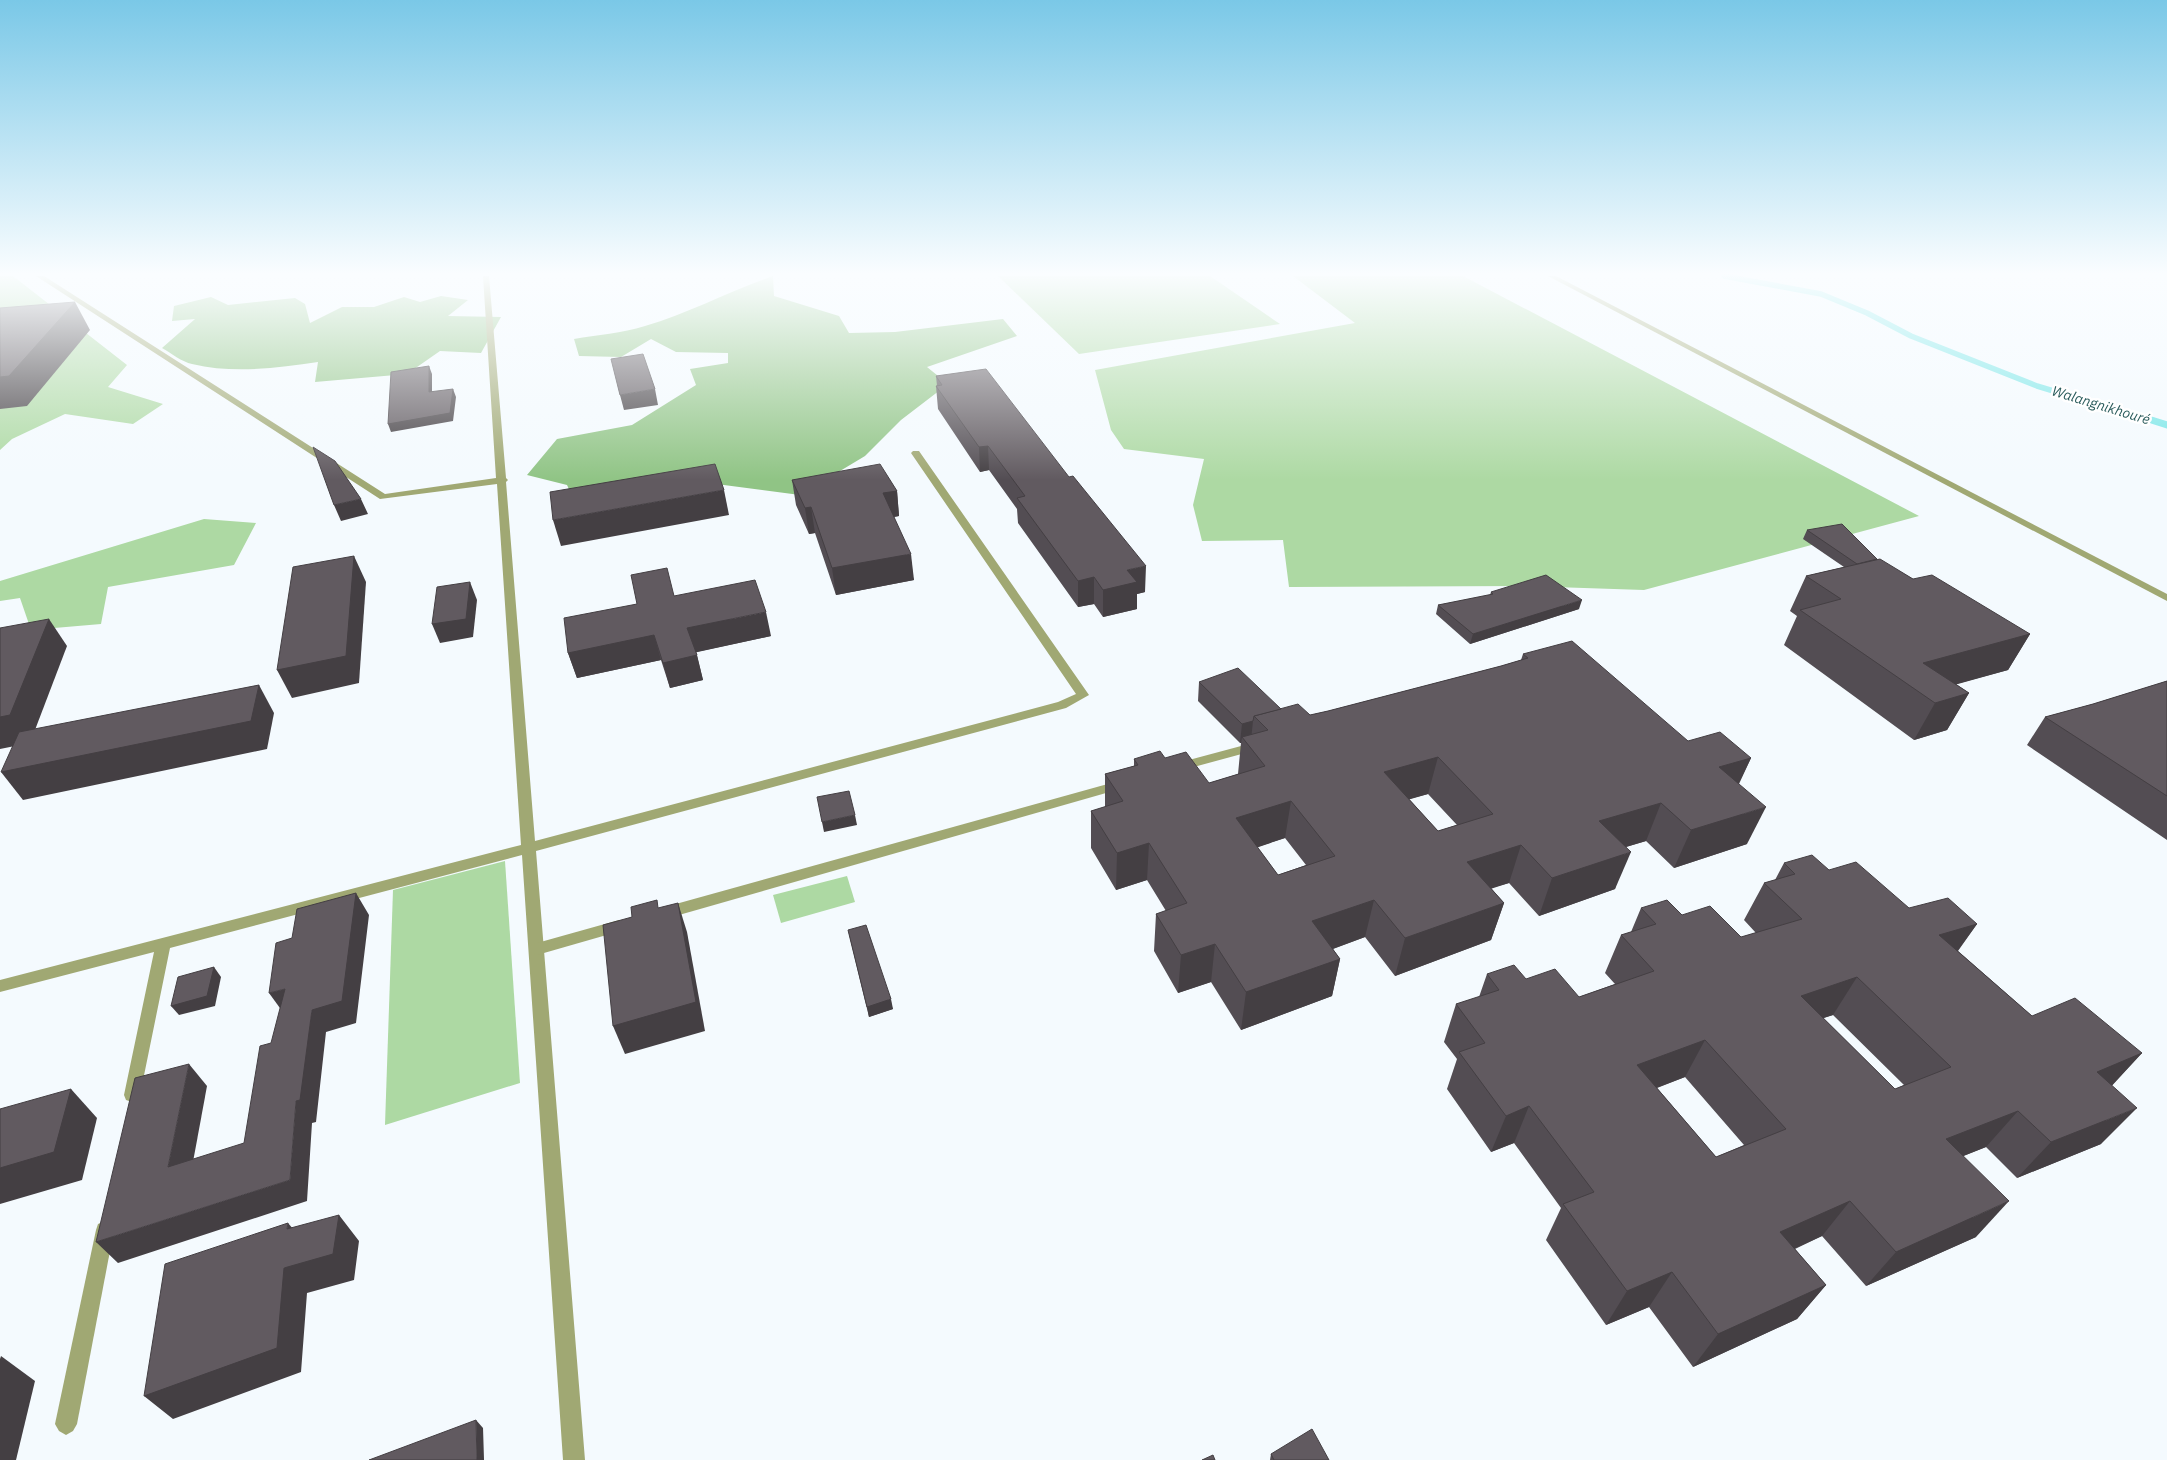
<svg xmlns="http://www.w3.org/2000/svg" width="2167" height="1460" font-family="'IBM Plex Sans',sans-serif">
  <style>
    .green { fill: #add9a3 }
    .forest { fill: #90c485 }
    .lines { fill: none; stroke-linecap: round; stroke-linejoin: round }
    .stream-far1 { stroke: #75e5e6; stroke-width: 5.5 }
    .stream { stroke: #75e5e6; stroke-width: 7 }
    .lane { fill: #a0a873; fill-rule: evenodd }
    .street { fill: #a0a873; fill-rule: evenodd }
    .wall { fill: #534d53; fill-rule: evenodd }
    .shaded-wall { fill: #443f43 }
    .building { fill: #615a60; stroke: #443f43; fill-rule: evenodd }
    .labels { text-anchor: middle; stroke-width: 5; stroke-linejoin: round; paint-order: stroke }
    .far-water-label { font-size: 14px; font-style: italic; fill: #2a5b5b; stroke: #fff }
  </style>
  <rect width="100%" height="100%" fill="#f4fafe"/>
  <!-- green -->
  <g class="green">
    <path d="M 0,276 L 13,276 L 127,365 L 108,387 L 163,404 L 133,424 L 65,414 L 12,439 L 0,450 Z"/>
    <path d="M 998,276 L 1210,276 L 1280,324 L 1079,354 Z"/>
    <path d="M 1293,276 L 1463,276 L 1919,516 L 1644,590 L 1521,586 L 1289,587 L 1283,540 L 1202,541 L 1193,505 L 1204,459 L 1124,449 L 1111,430 L 1095,370 L 1355,323 Z"/>
    <path d="M 204,519 L 256,523 L 234,565 L 108,587 L 101,624 L 31,630 L 20,598 L 0,601 L 0,581 Z"/>
    <path d="M 505,861 L 520,1083 L 385,1125 L 393,890 Z"/>
    <path d="M 847,876 L 855,902 L 781,923 L 773,895 Z"/>
  </g>
  <!-- forest -->
  <g class="forest">
    <path d="M 773,276 L 774,296 L 839,316 L 849,333 L 895,332 L 1003,319 L 1017,336 L 927,367 L 948,384 L 901,420 L 865,456 L 800,495 L 701,482 L 576,504 L 567,485 L 527,475 L 557,439 L 632,425 L 696,385 L 690,369 L 728,363 L 728,353 L 676,352 L 651,339 L 621,357 L 579,356 L 574,339 C 597,335 622,333 645,326 C 689,313 730,291 773,276 Z"/>
    <path d="M 441,296 L 468,300 L 448,316 L 501,317 L 481,353 L 440,351 L 407,374 L 315,382 L 318,362 C 277,368 234,374 192,364 C 182,362 171,353 162,348 L 195,319 L 172,321 L 174,306 L 211,297 L 228,305 L 295,298 L 305,304 L 310,323 L 342,307 L 374,307 L 404,297 L 420,302 Z"/>
  </g>
  <g class="lines">
    <!-- stream-far1 -->
    <path class="stream-far1" d="M 1724,276 L 1821,294 L 1867,313 L 1911,336 L 2037,386 L 2149,420"/>
    <!-- stream -->
    <path class="stream" d="M 2145,418 L 2167,425"/>
    <!-- lane -->
    <g class="lane">
      <path d="M 36,276 L 44,276 L 385,494 L 496,478 L 483,276 L 489,276 L 506,478 L 508,480 L 506,482 L 535,841 L 1058,702 L 1076,694 L 911,453 L 913,451 L 919,451 L 1089,695 L 1066,708 L 536,851 L 585,1460 L 563,1460 L 522,855 L 170,948 L 140,1095 L 138,1100 L 132,1102 L 126,1100 L 124,1095 L 154,952 L 0,992 L 0,980 L 521,845 L 497,484 L 380,499 Z"/>
      <path d="M 105,1221 L 112,1224 L 114,1230 L 77,1424 L 73,1431 L 66,1435 L 59,1431 L 55,1424 L 96,1230 L 98,1224 Z"/>
    </g>
    <!-- street -->
    <g class="street">
      <path d="M 1548,276 L 1556,276 L 2167,594 L 2167,601 Z"/>
      <path d="M 1256,742 L 1260,743 L 1262,746 L 1260,749 L 1179,771 L 1173,767 L 1174,764 Z"/>
      <path d="M 1122,780 L 1129,784 L 1127,787 L 665,919 L 660,917 L 658,913 L 660,909 L 665,907 Z"/>
      <path d="M 619,920 L 624,922 L 626,926 L 624,930 L 537,955 L 532,953 L 529,949 L 532,945 L 537,943 Z"/>
    </g>
  </g>
  <!-- wall -->
  <g class="wall">
    <path d="M 936,376 L 1145,592 L 1137,594 L 1137,609 L 1103,617 L 1094,604 L 1078,607 L 1018,523 L 1017,509 L 989,470 L 980,472 L 938,409 L 936,386 L 937,386 Z"/>
    <path d="M 792,480 L 897,491 L 899,516 L 894,517 L 914,580 L 836,595 L 815,533 L 809,534 L 796,505 Z"/>
    <path d="M 1807,530 L 1877,559 L 1913,579 L 2030,634 L 2008,670 L 1956,684 L 1969,693 L 1947,730 L 1914,740 L 1784,645 L 1797,616 L 1790,611 L 1806,576 L 1844,567 L 1803,539 Z"/>
    <path d="M 1491,592 L 1579,609 L 1470,644 L 1436,614 L 1438,605 L 1490,595 Z"/>
    <path d="M 674,596 L 771,636 L 696,652 L 703,680 L 670,688 L 661,660 L 577,678 L 568,653 Z"/>
    <path d="M 1523,654 L 1688,741 L 1751,758 L 1739,784 L 1747,844 L 1674,868 L 1646,841 L 1626,847 L 1615,889 L 1539,916 L 1509,883 L 1491,888 L 1504,903 L 1491,940 L 1395,976 L 1365,937 L 1333,949 L 1340,959 L 1332,996 L 1241,1030 L 1211,982 L 1178,993 L 1154,951 L 1156,914 L 1166,911 L 1147,880 L 1116,890 L 1091,848 L 1091,811 L 1105,807 L 1105,774 L 1134,766 L 1134,759 L 1165,758 L 1209,783 L 1238,774 L 1241,743 L 1240,743 L 1198,701 L 1199,682 L 1281,709 L 1310,715 L 1328,711 L 1501,666 L 1521,660 ZM 1428,794 L 1457,825 L 1438,831 L 1409,799 ZM 1285,838 L 1306,865 L 1278,875 L 1257,847 Z"/>
    <path d="M 2167,681 L 2167,840 L 2027,745 L 2045,717 L 2093,704 Z"/>
    <path d="M 1784,863 L 1829,870 L 1909,908 L 1977,924 L 1958,951 L 2032,1016 L 2142,1053 L 2112,1085 L 2101,1144 L 2017,1178 L 1986,1147 L 1963,1156 L 1976,1237 L 1866,1286 L 1822,1236 L 1795,1249 L 1826,1285 L 1797,1319 L 1693,1367 L 1649,1307 L 1606,1325 L 1546,1240 L 1561,1208 L 1514,1143 L 1491,1152 L 1447,1089 L 1457,1059 L 1444,1042 L 1456,1004 L 1479,997 L 1487,974 L 1526,979 L 1579,997 L 1615,984 L 1605,973 L 1621,935 L 1631,932 L 1641,908 L 1682,915 L 1741,937 L 1756,933 L 1744,920 L 1764,883 L 1775,880 ZM 1833,1015 L 1904,1085 L 1895,1089 L 1823,1018 ZM 1685,1077 L 1744,1145 L 1716,1157 L 1657,1088 Z"/>
    <path d="M 848,930 L 893,1009 L 869,1017 Z"/>
    <path d="M 1271,1454 L 1329,1460 L 1270,1460 Z"/>
  </g>
  <!-- shaded-wall -->
  <g class="shaded-wall">
    <path d="M 75,302 L 90,330 L 27,406 L 0,409 L 0,377 Z"/>
    <path d="M 429,366 L 432,374 L 432,400 L 429,392 Z"/>
    <path d="M 453,389 L 456,397 L 453,421 L 391,432 L 388,424 Z"/>
    <path d="M 655,389 L 658,405 L 624,410 L 620,395 Z"/>
    <path d="M 988,446 L 989,470 L 980,472 L 979,447 Z"/>
    <path d="M 724,490 L 729,515 L 561,546 L 553,520 Z"/>
    <path d="M 897,491 L 899,516 L 886,518 L 883,493 Z"/>
    <path d="M 361,499 L 368,514 L 341,521 L 334,505 Z"/>
    <path d="M 811,507 L 815,533 L 809,534 L 805,508 Z"/>
    <path d="M 911,554 L 914,580 L 836,595 L 832,568 Z"/>
    <path d="M 354,556 L 366,582 L 359,683 L 292,698 L 277,670 Z"/>
    <path d="M 1146,566 L 1145,592 L 1137,594 L 1137,609 L 1103,617 L 1103,590 L 1127,570 Z"/>
    <path d="M 1094,577 L 1094,604 L 1078,607 L 1078,581 Z"/>
    <path d="M 470,582 L 477,600 L 473,637 L 440,643 L 432,624 Z"/>
    <path d="M 1582,600 L 1579,609 L 1470,644 L 1473,634 Z"/>
    <path d="M 766,612 L 771,636 L 693,653 L 687,628 Z"/>
    <path d="M 49,619 L 67,646 L 30,743 L 0,749 L 0,717 Z"/>
    <path d="M 2030,634 L 2008,670 L 1922,694 L 1923,663 Z"/>
    <path d="M 654,635 L 661,660 L 577,678 L 568,653 Z"/>
    <path d="M 697,655 L 703,680 L 670,688 L 663,663 Z"/>
    <path d="M 259,685 L 274,713 L 267,749 L 23,800 L 1,772 Z"/>
    <path d="M 1969,693 L 1947,730 L 1914,740 L 1935,703 Z"/>
    <path d="M 1253,721 L 1251,740 L 1242,737 L 1241,743 L 1240,743 L 1242,724 Z"/>
    <path d="M 1438,757 L 1428,794 L 1376,809 L 1384,772 Z"/>
    <path d="M 1751,758 L 1733,795 L 1719,767 Z"/>
    <path d="M 1291,801 L 1285,838 L 1232,856 L 1236,818 Z"/>
    <path d="M 1661,803 L 1646,841 L 1585,859 L 1599,821 Z"/>
    <path d="M 1766,807 L 1747,844 L 1674,868 L 1691,830 Z"/>
    <path d="M 855,815 L 857,825 L 824,832 L 822,822 Z"/>
    <path d="M 1149,843 L 1147,880 L 1116,890 L 1117,853 Z"/>
    <path d="M 1521,845 L 1509,883 L 1456,900 L 1467,862 Z"/>
    <path d="M 1631,852 L 1615,889 L 1539,916 L 1552,878 Z"/>
    <path d="M 356,893 L 369,915 L 356,1023 L 326,1032 L 316,1122 L 312,1123 L 307,1201 L 118,1263 L 96,1242 L 290,1180 L 296,1101 L 312,1010 Z"/>
    <path d="M 1374,900 L 1365,937 L 1305,959 L 1312,921 Z"/>
    <path d="M 678,903 L 687,932 L 705,1031 L 625,1054 L 613,1026 Z"/>
    <path d="M 1504,903 L 1491,940 L 1395,976 L 1405,938 Z"/>
    <path d="M 1977,924 L 1950,961 L 1939,935 Z"/>
    <path d="M 1215,944 L 1211,982 L 1178,993 L 1181,955 Z"/>
    <path d="M 1340,959 L 1332,996 L 1241,1030 L 1246,992 Z"/>
    <path d="M 214,967 L 221,977 L 215,1006 L 179,1015 L 171,1006 Z"/>
    <path d="M 1857,977 L 1833,1015 L 1778,1033 L 1801,996 Z"/>
    <path d="M 285,989 L 285,1015 L 269,993 Z"/>
    <path d="M 891,999 L 893,1009 L 869,1017 L 867,1007 Z"/>
    <path d="M 1705,1040 L 1685,1077 L 1619,1102 L 1637,1065 Z"/>
    <path d="M 2142,1053 L 2108,1090 L 2097,1072 Z"/>
    <path d="M 189,1064 L 207,1086 L 188,1189 L 168,1167 Z"/>
    <path d="M 71,1089 L 97,1118 L 82,1180 L 0,1204 L 0,1168 Z"/>
    <path d="M 1529,1106 L 1514,1143 L 1491,1152 L 1506,1116 Z"/>
    <path d="M 2137,1108 L 2101,1144 L 2017,1178 L 2051,1142 Z"/>
    <path d="M 2018,1111 L 1986,1147 L 1916,1175 L 1946,1139 Z"/>
    <path d="M 1850,1201 L 1822,1236 L 1754,1267 L 1780,1232 Z"/>
    <path d="M 2009,1201 L 1976,1237 L 1866,1286 L 1896,1252 Z"/>
    <path d="M 339,1215 L 359,1241 L 354,1280 L 307,1293 L 301,1372 L 173,1419 L 144,1396 L 284,1268 Z"/>
    <path d="M 288,1223 L 310,1249 L 287,1229 Z"/>
    <path d="M 1672,1272 L 1649,1307 L 1606,1325 L 1627,1291 Z"/>
    <path d="M 1826,1285 L 1797,1319 L 1693,1367 L 1718,1334 Z"/>
    <path d="M 1,1356 L 35,1381 L 16,1460 L 0,1460 L 0,1359 Z"/>
    <path d="M 476,1420 L 483,1428 L 484,1460 L 477,1460 Z"/>
  </g>
  <!-- building -->
  <g class="building">
    <path d="M 75,302 L 9,376 L 0,377 L 0,308 Z"/>
    <path d="M 643,354 L 655,389 L 620,395 L 611,359 Z"/>
    <path d="M 429,366 L 429,392 L 453,389 L 450,413 L 388,424 L 391,372 Z"/>
    <path d="M 986,369 L 1069,477 L 1073,476 L 1146,566 L 1127,570 L 1137,582 L 1103,590 L 1094,577 L 1078,581 L 1017,498 L 1025,496 L 988,446 L 979,447 L 936,386 L 942,385 L 936,376 Z"/>
    <path d="M 313,447 L 335,461 L 361,499 L 334,505 Z"/>
    <path d="M 715,464 L 724,490 L 553,520 L 550,492 Z"/>
    <path d="M 880,464 L 897,491 L 883,493 L 911,554 L 832,568 L 811,507 L 805,508 L 792,480 Z"/>
    <path d="M 1842,524 L 1877,559 L 1857,564 L 1807,530 Z"/>
    <path d="M 354,556 L 346,656 L 277,670 L 293,567 Z"/>
    <path d="M 1880,559 L 1913,579 L 1932,575 L 2030,634 L 1923,663 L 1969,693 L 1935,703 L 1800,610 L 1841,599 L 1806,576 Z"/>
    <path d="M 667,568 L 674,596 L 755,580 L 766,612 L 687,628 L 697,655 L 663,663 L 654,635 L 568,653 L 564,618 L 637,604 L 631,575 Z"/>
    <path d="M 1546,575 L 1582,600 L 1473,634 L 1438,605 L 1493,594 L 1491,592 Z"/>
    <path d="M 470,582 L 466,619 L 432,624 L 437,587 Z"/>
    <path d="M 49,619 L 10,715 L 0,717 L 0,628 Z"/>
    <path d="M 1572,641 L 1688,741 L 1720,732 L 1751,758 L 1719,767 L 1766,807 L 1691,830 L 1661,803 L 1599,821 L 1631,852 L 1552,878 L 1521,845 L 1467,862 L 1504,903 L 1405,938 L 1374,900 L 1312,921 L 1340,959 L 1246,992 L 1215,944 L 1181,955 L 1156,914 L 1187,903 L 1149,843 L 1117,853 L 1091,811 L 1123,801 L 1105,774 L 1138,765 L 1134,759 L 1160,751 L 1165,758 L 1186,752 L 1209,783 L 1265,766 L 1242,737 L 1268,730 L 1254,716 L 1298,704 L 1310,715 L 1328,711 L 1501,666 L 1528,658 L 1523,654 ZM 1438,757 L 1493,814 L 1438,831 L 1384,772 ZM 1291,801 L 1335,856 L 1278,875 L 1236,818 Z"/>
    <path d="M 1238,668 L 1281,709 L 1254,716 L 1253,721 L 1242,724 L 1199,682 Z"/>
    <path d="M 2167,681 L 2167,796 L 2045,717 L 2093,704 Z"/>
    <path d="M 259,685 L 251,721 L 1,772 L 19,732 Z"/>
    <path d="M 849,791 L 855,815 L 822,822 L 817,797 Z"/>
    <path d="M 1812,855 L 1829,870 L 1856,862 L 1909,908 L 1948,898 L 1977,924 L 1939,935 L 2032,1016 L 2075,998 L 2142,1053 L 2097,1072 L 2137,1108 L 2051,1142 L 2018,1111 L 1946,1139 L 2009,1201 L 1896,1252 L 1850,1201 L 1780,1232 L 1826,1285 L 1718,1334 L 1672,1272 L 1627,1291 L 1563,1204 L 1594,1192 L 1529,1106 L 1506,1116 L 1459,1052 L 1485,1043 L 1456,1004 L 1499,990 L 1487,974 L 1514,965 L 1526,979 L 1555,969 L 1579,997 L 1654,971 L 1621,935 L 1656,924 L 1641,908 L 1667,900 L 1682,915 L 1710,906 L 1741,937 L 1802,919 L 1764,883 L 1795,874 L 1784,863 ZM 1857,977 L 1951,1067 L 1895,1089 L 1801,996 ZM 1705,1040 L 1786,1129 L 1716,1157 L 1637,1065 Z"/>
    <path d="M 356,893 L 342,1001 L 312,1010 L 300,1100 L 296,1101 L 290,1180 L 96,1242 L 135,1078 L 189,1064 L 168,1167 L 244,1143 L 260,1046 L 271,1043 L 285,989 L 269,993 L 276,943 L 292,938 L 297,909 Z"/>
    <path d="M 657,900 L 658,908 L 678,903 L 696,1002 L 613,1026 L 603,925 L 632,917 L 631,907 Z"/>
    <path d="M 866,925 L 891,999 L 867,1007 L 848,930 Z"/>
    <path d="M 214,967 L 207,996 L 171,1006 L 178,977 Z"/>
    <path d="M 71,1089 L 54,1152 L 0,1168 L 0,1109 Z"/>
    <path d="M 339,1215 L 333,1254 L 284,1268 L 277,1348 L 144,1396 L 165,1264 L 288,1223 L 287,1229 Z"/>
    <path d="M 476,1420 L 477,1460 L 369,1460 Z"/>
    <path d="M 1312,1429 L 1329,1460 L 1274,1460 L 1271,1454 Z"/>
    <path d="M 1213,1455 L 1215,1460 L 1202,1460 Z"/>
  </g>
  <!-- sky -->
  <linearGradient id="sky" x2="0" y2="1"><stop stop-color="#7ac8e7"/><stop offset="0.57" stop-color="#fafdff"/><stop offset="1" stop-color="#fafdff" stop-opacity="0"/></linearGradient>
  <rect width="2167" height="480" fill="url(#sky)"/>
  <g class="labels">
    <!-- far-water labels -->
    <g class="far-water-label">
      <text transform="translate(2101 405) rotate(17)" y="5">Walangnikhouré</text>
    </g>
  </g>
</svg>
